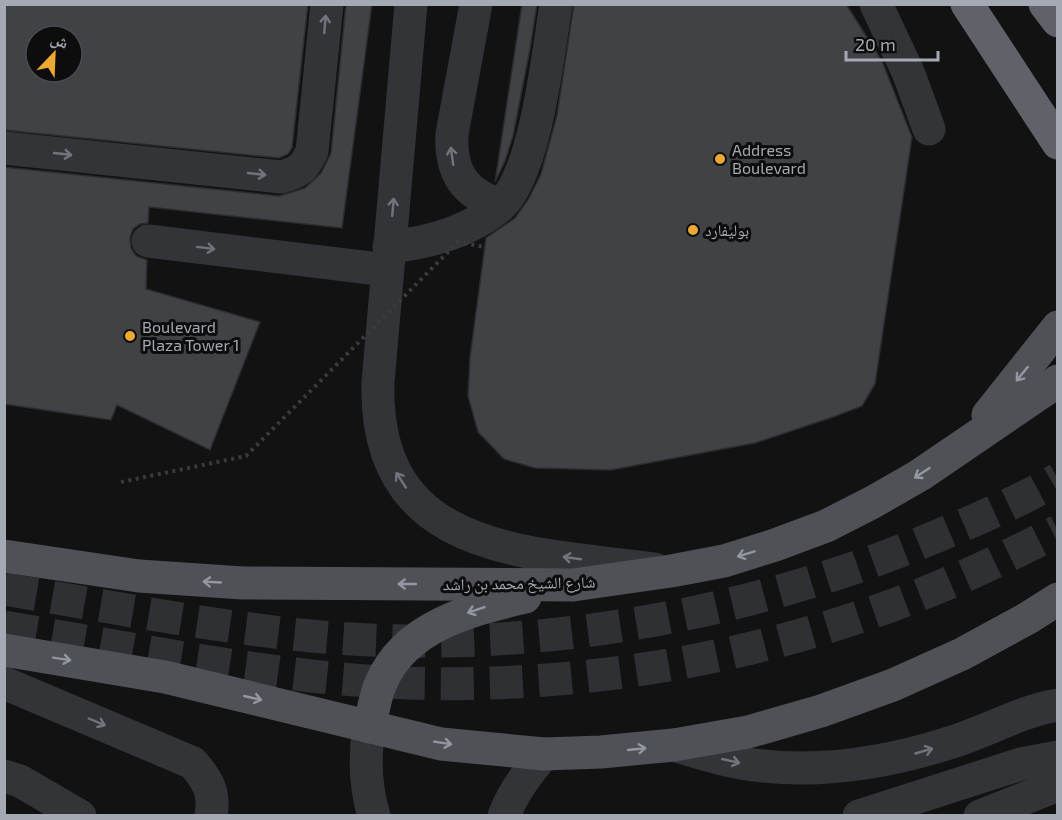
<svg xmlns="http://www.w3.org/2000/svg" width="1062" height="820" font-family="'Exo 2','Noto Naskh Arabic',sans-serif">
  <style>
    .building { fill: #414246; stroke: #2c2c2f; stroke-width: 1.5; fill-rule: evenodd }
    .lines { fill: none; stroke-linecap: round; stroke-linejoin: round }
    .major-tunnel { stroke: #2f3033; stroke-width: 33; stroke-dasharray: 33 16; stroke-linecap: butt }
    .minor { stroke: #333438; stroke-width: 33 }
    .major { stroke: #4f5157; stroke-width: 33 }
    .highway { stroke: #5f6269; stroke-width: 33 }
    .path-bridge { stroke: #393b3f; stroke-width: 4; stroke-dasharray: 3 4.5; stroke-linecap: butt }
    .oneway { stroke: #71747c }
    .oneway2 { stroke: #9397a1 }
    .poi-dot { fill: #eba933; stroke: #0d0d0e; stroke-width: 2 }
    .labels { text-anchor: middle; stroke-width: 6; stroke-linejoin: round; paint-order: stroke }
    .poi-label { font-size: 16px; fill: #a4a9b3; stroke: #0d0d0e; text-anchor: start }
    .street-label { font-size: 16px; fill: #a4a9b3; stroke: #0d0d0e }
  </style>
  <rect width="100%" height="100%" fill="#121213"/>
  <!-- building -->
  <g class="building">
    <path d="M 4,4 L 308,4 L 292,148 L 288,154 L 279,158 L 4,130 ZM 36,36 L 72,36 L 72,72 L 36,72 Z"/>
    <path d="M 346,4 L 372,4 L 342,228 L 149,207 L 148,223 L 140,224 L 133,229 L 130,238 L 131,248 L 136,256 L 147,260 L 146,289 L 260,322 L 210,450 L 117,405 L 111,420 L 4,404 L 4,167 L 279,196 L 305,188 L 321,173 L 331,153 Z"/>
    <path d="M 522,4 L 537,4 L 530,49 L 513,136 L 505,161 L 495,182 Z"/>
    <path d="M 574,4 L 846,4 L 882,61 L 912,137 L 875,384 L 862,406 L 833,417 L 755,443 L 611,470 L 535,468 L 504,459 L 478,432 L 468,396 L 470,357 L 486,238 L 515,218 L 529,198 L 541,174 L 557,115 Z"/>
  </g>
  <g class="lines">
    <!-- major-tunnel -->
    <g class="major-tunnel">
      <path d="M 4,589 C 106,606 208,626 311,636 C 524,656 743,618 940,535 C 980,518 1020,501 1058,479"/>
      <path d="M 4,627 C 106,644 208,664 311,676 C 516,699 733,670 924,593 C 970,575 1014,553 1058,531"/>
    </g>
    <!-- minor -->
    <g class="minor">
      <path d="M 411,4 L 378,382 C 373,555 527,552 655,569"/>
      <path d="M 476,4 L 452,134 C 450,172 464,194 501,205"/>
      <path d="M 876,4 L 908,72 L 929,129"/>
      <path d="M 4,148 L 281,177 C 299,172 304,169 312,151 L 327,4"/>
      <path d="M 148,241 L 387,270"/>
      <path d="M 389,247 C 428,243 469,232 500,206 C 536,174 548,53 556,4"/>
      <path d="M 4,683 L 193,763 C 208,781 215,792 211,816"/>
      <path d="M 369,727 C 364,758 365,786 374,816"/>
      <path d="M 674,745 C 696,752 718,759 741,763 C 811,775 883,764 949,743 C 986,732 1020,711 1058,705"/>
      <path d="M 4,776 L 20,781 L 80,816"/>
      <path d="M 504,816 C 513,792 527,773 544,754"/>
      <path d="M 859,816 L 1021,764 L 1058,757"/>
      <path d="M 980,816 L 1058,785"/>
    </g>
    <!-- major -->
    <g class="major">
      <path d="M 988,415 L 1058,327"/>
      <path d="M 4,556 L 139,576 L 243,583 L 573,585 L 671,571 L 724,561 L 775,545 L 826,526 L 873,502 L 920,475 L 1058,381"/>
      <path d="M 4,650 L 165,677 L 441,744 L 544,754 L 601,752 L 674,745 L 748,732 L 821,711 L 893,685 L 962,654 L 1028,618 L 1058,599"/>
      <path d="M 369,727 C 373,713 375,696 381,683 C 405,626 470,610 525,597"/>
    </g>
    <!-- highway -->
    <g class="highway">
      <path d="M 967,4 L 1058,143"/>
      <path d="M 1045,4 L 1058,21"/>
    </g>
    <!-- path-bridge -->
    <path class="path-bridge" d="M 121,482 L 246,456 L 458,242 L 484,247"/>
  </g>
  <!-- one-way arrows -->
  <defs><path id="oneway-shaft" d="M-6 0H5M1.5-3L5.5 0L1.5 3" fill="none" stroke-width="1.6" stroke-linecap="round" stroke-linejoin="round" transform="scale(1.5)"/></defs>
  <g class="oneway">
    <use href="#oneway-shaft" transform="translate(325 24) rotate(-85)"/>
    <use href="#oneway-shaft" transform="translate(63 154) rotate(6)"/>
    <use href="#oneway-shaft" transform="translate(452 156) rotate(-98)"/>
    <use href="#oneway-shaft" transform="translate(257 174) rotate(6)"/>
    <use href="#oneway-shaft" transform="translate(393 207) rotate(-85)"/>
    <use href="#oneway-shaft" transform="translate(206 248) rotate(7)"/>
    <use href="#oneway-shaft" transform="translate(401 480) rotate(-123)"/>
    <use href="#oneway-shaft" transform="translate(572 558) rotate(-172)"/>
    <use href="#oneway-shaft" transform="translate(97 722) rotate(23)"/>
    <use href="#oneway-shaft" transform="translate(924 751) rotate(-16)"/>
    <use href="#oneway-shaft" transform="translate(731 761) rotate(13)"/>
  </g>
  <g class="oneway2">
    <use href="#oneway-shaft" transform="translate(1022 374) rotate(129)"/>
    <use href="#oneway-shaft" transform="translate(922 473) rotate(147)"/>
    <use href="#oneway-shaft" transform="translate(746 554) rotate(163)"/>
    <use href="#oneway-shaft" transform="translate(212 582) rotate(-177)"/>
    <use href="#oneway-shaft" transform="translate(407 584) rotate(-180)"/>
    <use href="#oneway-shaft" transform="translate(476 610) rotate(161)"/>
    <use href="#oneway-shaft" transform="translate(62 659) rotate(9)"/>
    <use href="#oneway-shaft" transform="translate(253 698) rotate(13)"/>
    <use href="#oneway-shaft" transform="translate(443 743) rotate(9)"/>
    <use href="#oneway-shaft" transform="translate(637 749) rotate(-6)"/>
  </g>
  <!-- markers -->
  <g class="poi-dot">
    <circle cx="720" cy="159" r="6"/>
    <circle cx="693" cy="230" r="6"/>
    <circle cx="130" cy="336" r="6"/>
  </g>
  <g class="labels">
    <!-- poi labels -->
    <g class="poi-label">
      <text x="732" y="156">Address<tspan x="732" dy="18">Boulevard</tspan></text>
      <text x="705" y="236">بوليفارد</text>
      <text x="142" y="333">Boulevard<tspan x="142" dy="18">Plaza Tower 1</tspan></text>
    </g>
    <!-- street labels -->
    <g class="street-label">
      <text transform="translate(519 583) rotate(-1)" y="6">شارع الشيخ محمد بن راشد</text>
    </g>
  </g>
  <!-- border -->
  <rect width="1062" height="820" fill="none" stroke="#a4a9b3" stroke-width="12"/>
  <!-- north arrow -->
  <g transform="translate(54 54) rotate(23)"><circle r="28" fill="#0d0d0e" stroke="#494b50" stroke-width="1.5"/>
  <path d="M0-4.5L10 22L0 15L-10 22Z" fill="#eba933"/>
  <text y="-9" font-size="16" font-weight="bold" text-anchor="middle" fill="#a4a9b3">ش</text>
  </g>
  <!-- scale -->
  <path d="M846 51v9h92v-9" fill="none" stroke="#a4a9b3" stroke-width="3"/>
  <text x="855" y="51" font-size="18" fill="#a4a9b3" stroke="#0d0d0e" stroke-width="4.5" paint-order="stroke">20 m</text>
</svg>
